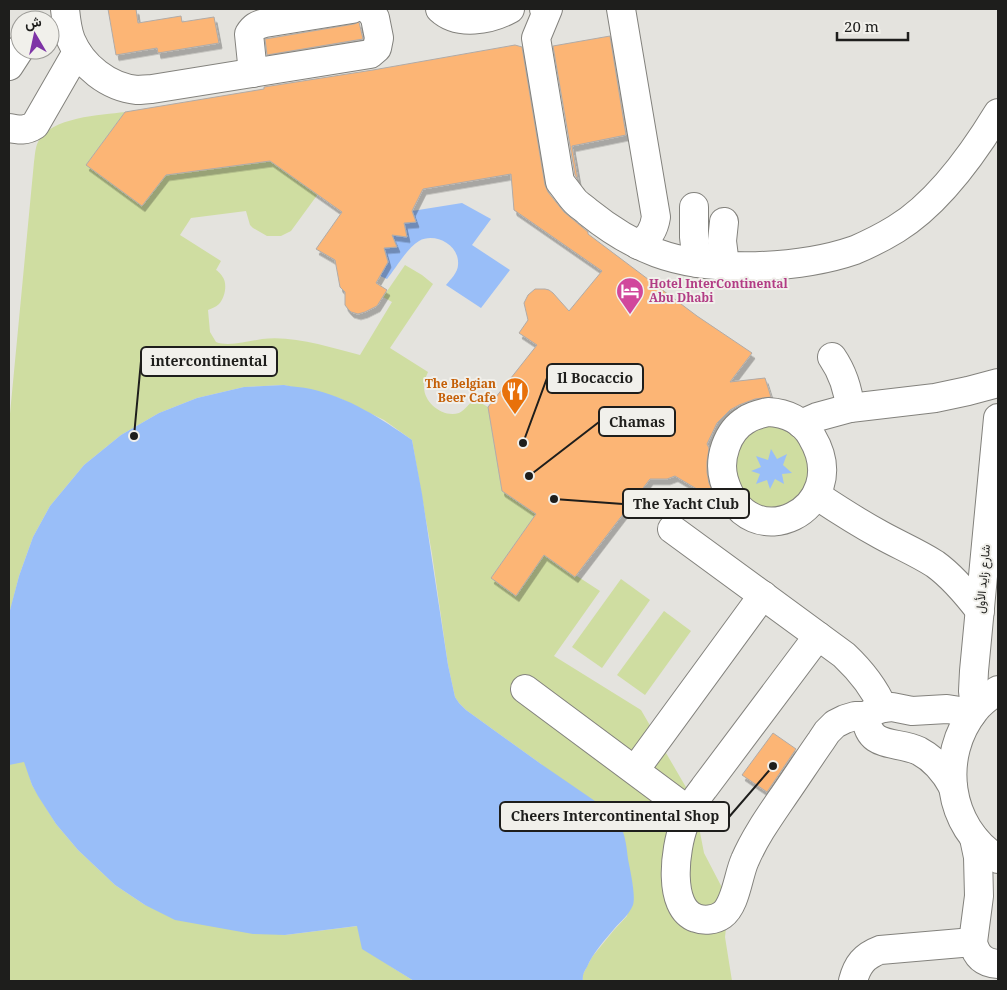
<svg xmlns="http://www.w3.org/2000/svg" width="1007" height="990" font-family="'Noto Serif',Vazirmatn,serif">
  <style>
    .green { fill: #cfdda1 }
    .water { fill: #99bef8 }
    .building { fill: #fcb575; stroke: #b0aba8; filter: url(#shadow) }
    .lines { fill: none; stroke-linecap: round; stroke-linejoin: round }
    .minor-casing { stroke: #83827d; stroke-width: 30 }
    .minor { stroke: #fff; stroke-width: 28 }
    .labels { text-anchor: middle; stroke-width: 4; stroke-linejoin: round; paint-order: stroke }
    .hotel-label { font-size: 12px; font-weight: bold; fill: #b23c85; stroke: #f1f0eb; text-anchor: start }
    .food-label { font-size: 12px; font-weight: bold; fill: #c56008; stroke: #f1f0eb; text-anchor: end }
    .street-label { font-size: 12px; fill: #1e1e1c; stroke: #f1f0eb }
    .leader { fill: none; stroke: #1e1e1c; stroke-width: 2 }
    .callout-dot { fill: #1e1e1c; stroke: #f1f0eb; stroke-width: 2 }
    .callout { fill: #f1f0eb; stroke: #1e1e1c; stroke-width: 2 }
    .callout-label { font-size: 14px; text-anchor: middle; font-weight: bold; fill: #1e1e1c }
  </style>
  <defs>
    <filter id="shadow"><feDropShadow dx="3" dy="5.5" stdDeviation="0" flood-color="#0004"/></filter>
  </defs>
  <rect width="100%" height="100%" fill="#e4e3de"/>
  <!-- green -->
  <g class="green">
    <path d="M 125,112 L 86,165 L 166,175 L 270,161 L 318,194 L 291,231 L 281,236 L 267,236 L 253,228 L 250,225 L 246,211 L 191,218 L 180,235 L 221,261 L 216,270 C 217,270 222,275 222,276 C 228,283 225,298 219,304 C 216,307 212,308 208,310 L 210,332 L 216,342 C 228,347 249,341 262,339 C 293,335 329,347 360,355 L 392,302 L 383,297 L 405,265 L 422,275 L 433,284 L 390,348 L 428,372 C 426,377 423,382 424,387 C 424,403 443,418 459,413 C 465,410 469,404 474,399 L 488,407 L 502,491 L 536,514 L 491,578 L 516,596 L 543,554 L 600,591 L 554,656 L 641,710 L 694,801 L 704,853 L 729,901 L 725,937 L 732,981 L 583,981 L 582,976 L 592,957 L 614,930 L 627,916 L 633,889 L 629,869 L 541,764 L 466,710 L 459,703 L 455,697 L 448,665 L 432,554 L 412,440 L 384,420 L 339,398 L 284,385 L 244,387 L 197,398 L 159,413 L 121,435 L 84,465 L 50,506 L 33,537 L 19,576 L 9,615 L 9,424 L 34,162 C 35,156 35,148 38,142 C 50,117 101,115 125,112 Z"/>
    <path d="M 771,426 L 786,428 L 802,437 L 815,469 L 800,498 L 779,508 L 764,508 L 747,499 L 737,488 L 734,453 L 744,437 L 756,429 Z"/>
    <path d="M 621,579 L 650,600 L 602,668 L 572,647 Z"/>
    <path d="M 664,611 L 691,631 L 645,695 L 617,675 Z"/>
    <path d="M 9,705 L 32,785 L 56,824 L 78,850 L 115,885 L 145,905 L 285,935 L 358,926 L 390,966 L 414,981 L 9,981 Z"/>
  </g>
  <!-- water -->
  <g class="water">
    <path d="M 462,203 L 491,219 L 472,245 L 510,270 L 481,308 L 446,285 C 451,279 458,272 458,265 C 460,245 435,232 419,241 C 407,248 396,268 387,279 L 380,276 L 384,248 L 397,247 L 392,235 L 407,237 L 404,223 L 415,221 L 412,211 Z"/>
    <path d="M 284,385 C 293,387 302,387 311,389 C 348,397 382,419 412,440 L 422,494 L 448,665 L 455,697 L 459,703 L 466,710 L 541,764 L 611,812 C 624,826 626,840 628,859 C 630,870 636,895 633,905 C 629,915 621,921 614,929 C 604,941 593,953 587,967 C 584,972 582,975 583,981 L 414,981 L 362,949 L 357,926 L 285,935 L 253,934 L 175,920 L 145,905 L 115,885 L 78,850 L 56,824 L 38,796 L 32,785 L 24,762 L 9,765 L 10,610 L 19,576 L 33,537 L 50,506 L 84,465 L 121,435 L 159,413 L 197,398 L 244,387 Z"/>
    <path d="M 771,449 L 777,459 L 787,454 L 783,465 L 792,473 L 782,474 L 784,484 L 775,479 L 770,489 L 767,480 L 756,484 L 760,474 L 751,471 L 761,467 L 756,456 L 768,460 Z"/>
  </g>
  <!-- building -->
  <g class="building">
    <path d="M 108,9 L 136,9 L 138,23 L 181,16 L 182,22 L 214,17 L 219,43 L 158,53 L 157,48 L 116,55 Z"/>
    <path d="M 359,22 L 363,39 L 267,55 L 265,39 L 354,24 Z"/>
    <path d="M 610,36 L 626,135 L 572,146 L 578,180 L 575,175 L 553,46 Z"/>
    <path d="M 515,45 L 522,47 L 545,185 L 548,192 L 564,212 L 588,232 L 588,234 L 697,316 L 752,353 L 730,382 L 765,378 L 771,397 L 755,399 L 739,405 L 730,410 L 717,423 L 707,444 L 709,448 L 707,462 L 707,472 L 709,483 L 714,494 L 712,498 L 675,476 L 667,479 L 650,479 L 575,577 L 544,555 L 516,596 L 491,578 L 536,514 L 502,491 L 488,407 L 537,345 L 519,333 L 528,320 L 524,303 L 528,295 L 535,289 L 545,289 L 549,290 L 553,293 L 569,311 L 602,271 L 514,210 L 511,174 L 423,189 L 412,211 L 416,222 L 404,223 L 407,237 L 392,235 L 397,247 L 384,248 L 388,262 L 376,283 L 387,290 L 377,306 L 365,312 L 358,314 L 351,312 L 348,309 L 345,305 L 345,292 L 340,287 L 335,260 L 316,249 L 342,212 L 270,161 L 166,175 L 142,206 L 86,165 L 125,112 L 264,89 L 264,87 L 373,70 Z"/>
    <path d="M 773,733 L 796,749 L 767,792 L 742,775 Z"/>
  </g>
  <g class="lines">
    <!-- minor casing -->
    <g class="minor-casing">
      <g id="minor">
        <path d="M 65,9 C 66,19 67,30 71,40 C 82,66 108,87 137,90 C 142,90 147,89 152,89 L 370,54 L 377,48 L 379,38 L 375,18 L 370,10 L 367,9"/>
        <path d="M 440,9 C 458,26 490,20 510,9"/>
        <path d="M 544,9 L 548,9 L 536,38 L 560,182 C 565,188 569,194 574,200 C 578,205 584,208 588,212 C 609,229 631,243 657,253 C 711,273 800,269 855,250 C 869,244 883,237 896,229 C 937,204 973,154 998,113"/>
        <path d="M 621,9 L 656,217 C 654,230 649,238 638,245"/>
        <path d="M 9,66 L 20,49"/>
        <path d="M 253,73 L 249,34 C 253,27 257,25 265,23 L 352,9"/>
        <path d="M 9,128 C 19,130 26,131 35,125 L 77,52"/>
        <path d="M 694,207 L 694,237 L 697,263"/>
        <path d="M 724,222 L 722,241 L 725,265"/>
        <path d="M 832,357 C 843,373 848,388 850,408"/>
        <path d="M 768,412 C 786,413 803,420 812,437 C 855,509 748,562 724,480 C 718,459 727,431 746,420 C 753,415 760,414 768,412 Z"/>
        <path d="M 801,424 L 817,417 L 850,408 L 935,398 L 968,391 L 998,383"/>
        <path d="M 816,495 C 837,509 859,523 881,535 C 899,545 918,553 935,564 C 953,577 967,594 980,611"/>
        <path d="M 672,529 L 844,655 C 861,671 874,687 883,708"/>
        <path d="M 818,636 L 704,788 C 695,799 688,811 684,825 C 675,848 667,908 696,918 C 704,921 715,920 722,915 C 736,905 738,875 745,860 C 754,839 767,820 780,801 C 794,781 807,761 821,741 L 827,732 L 835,724 L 845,719 L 855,716 L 866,716 L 874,711 L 883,708 L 892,707 L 912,711 L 947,709 L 960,711 L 971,715"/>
        <path d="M 525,689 L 689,811"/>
        <path d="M 998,690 C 990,696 981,702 975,710 C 938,756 947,827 998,859"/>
        <path d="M 975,709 L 973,691 L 974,671 L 998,418"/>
        <path d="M 866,716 C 868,750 896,740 919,751 C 934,759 945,772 953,787"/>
        <path d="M 635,770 L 763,595"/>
        <path d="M 974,838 L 978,857 L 979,896 L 973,942 C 976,956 984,963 998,964"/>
        <path d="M 853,981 C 857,965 864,956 880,950 L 973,942"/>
      </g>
    </g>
    <!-- minor -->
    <use href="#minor" class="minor"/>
  </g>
  <!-- icons -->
  <defs>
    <g id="hotel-pin" transform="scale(1.4375)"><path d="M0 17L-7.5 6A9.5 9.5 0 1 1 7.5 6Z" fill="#d1479c" stroke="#f1f0eb"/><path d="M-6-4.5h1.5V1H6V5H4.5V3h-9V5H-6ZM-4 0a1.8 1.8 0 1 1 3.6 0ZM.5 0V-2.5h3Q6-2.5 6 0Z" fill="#fff"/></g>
    <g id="restaurant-pin" transform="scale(1.4375)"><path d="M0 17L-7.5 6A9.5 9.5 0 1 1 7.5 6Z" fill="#e8710a" stroke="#f1f0eb"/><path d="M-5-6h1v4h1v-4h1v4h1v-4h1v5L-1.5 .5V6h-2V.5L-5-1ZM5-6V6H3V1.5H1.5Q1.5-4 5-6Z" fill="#fff"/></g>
  </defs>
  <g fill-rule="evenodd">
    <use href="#hotel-pin" x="630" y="291"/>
    <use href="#restaurant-pin" x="515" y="391"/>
  </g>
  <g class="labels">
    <!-- hotel labels -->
    <g class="hotel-label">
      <text x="649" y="288">Hotel InterContinental<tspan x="649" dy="14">Abu Dhabi</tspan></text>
    </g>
    <!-- food labels -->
    <g class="food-label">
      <text x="496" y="388">The Belgian<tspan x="496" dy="14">Beer Cafe</tspan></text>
    </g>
    <!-- street labels -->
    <g class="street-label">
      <text transform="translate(983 579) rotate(-85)" y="4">شارع زايد الأول</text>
    </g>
  </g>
  <!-- callouts -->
  <path class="leader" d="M134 436L141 361M523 443L547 378M529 476L599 422M554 499L623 504M773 766L729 817"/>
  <g class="callout-dot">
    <circle cx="134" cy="436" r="5"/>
    <circle cx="523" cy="443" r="5"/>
    <circle cx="529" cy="476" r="5"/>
    <circle cx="554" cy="499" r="5"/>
    <circle cx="773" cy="766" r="5"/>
  </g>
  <g class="callout">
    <rect x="141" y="347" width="136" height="29" rx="5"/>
    <rect x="547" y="364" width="96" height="29" rx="5"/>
    <rect x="599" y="407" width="76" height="29" rx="5"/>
    <rect x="623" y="489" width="126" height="29" rx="5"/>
    <rect x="500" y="802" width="229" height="29" rx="5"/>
  </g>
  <g class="callout-label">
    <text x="209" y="366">intercontinental</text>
    <text x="595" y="383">Il Bocaccio</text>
    <text x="637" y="427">Chamas</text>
    <text x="686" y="509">The Yacht Club</text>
    <text x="615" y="821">Cheers Intercontinental Shop</text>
  </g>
  <!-- border -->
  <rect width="1007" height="990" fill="none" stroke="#1e1e1c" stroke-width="20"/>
  <!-- north arrow -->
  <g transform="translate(35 35) rotate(351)"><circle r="24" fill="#f1f0eb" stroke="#9d9c98"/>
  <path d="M0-4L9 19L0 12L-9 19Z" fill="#7e34a6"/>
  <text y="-8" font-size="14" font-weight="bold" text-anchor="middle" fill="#1e1e1c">ش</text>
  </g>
  <!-- scale -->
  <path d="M837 32v8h71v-8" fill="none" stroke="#1e1e1c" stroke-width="2.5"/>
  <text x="844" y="32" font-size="15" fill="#1e1e1c" stroke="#f1f0eb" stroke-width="4" paint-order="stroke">20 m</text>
</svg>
